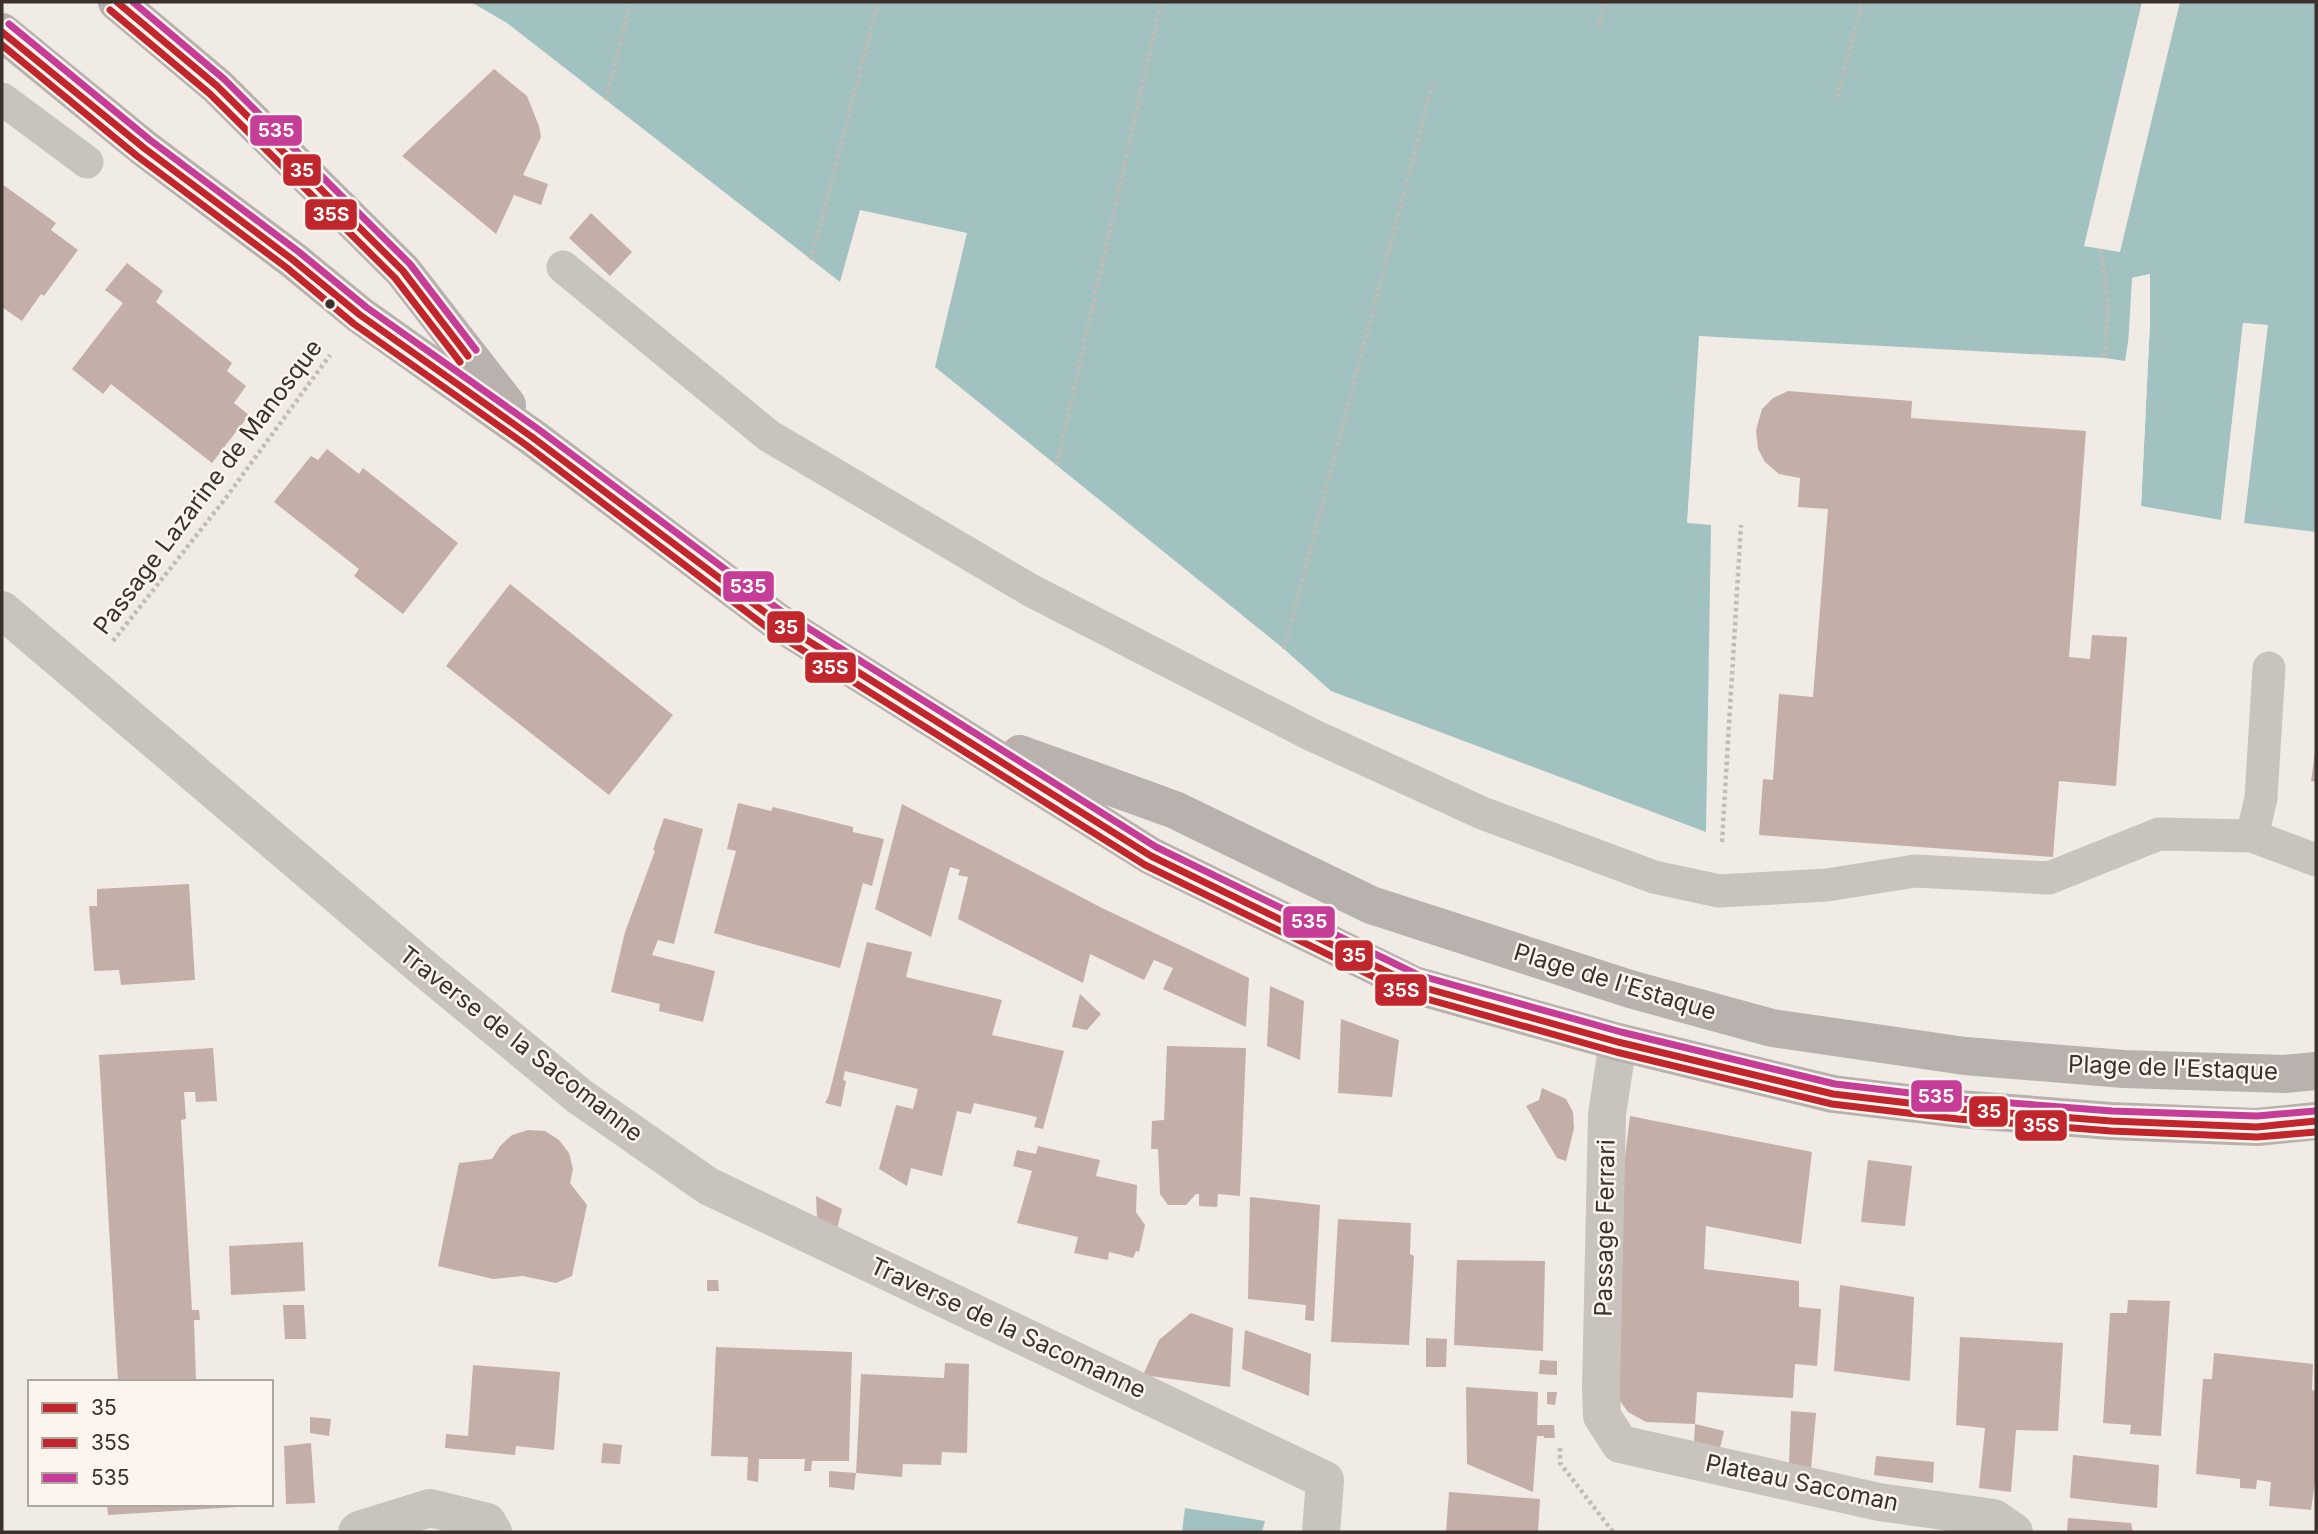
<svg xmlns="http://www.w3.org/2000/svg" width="2318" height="1534" font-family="Inter,sans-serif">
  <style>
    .water { fill: #a1c2c1 }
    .pier { fill: #f0ebe5 }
    .building { fill: #c3afa7 }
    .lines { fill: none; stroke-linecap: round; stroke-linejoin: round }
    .path { stroke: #c2bbb6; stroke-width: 4.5; stroke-dasharray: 3.5 3.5; stroke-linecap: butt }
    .lane { stroke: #c9c3be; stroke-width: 33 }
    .street { stroke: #c9c3be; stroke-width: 38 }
    .primary { stroke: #b8b1ad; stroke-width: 38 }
    .bus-1-casing { stroke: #fbf5ee; stroke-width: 12 }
    .bus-2-casing { stroke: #fbf5ee; stroke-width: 12 }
    .bus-3-casing { stroke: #fbf5ee; stroke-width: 12 }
    .bus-1 { stroke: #c0262c; stroke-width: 7 }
    .bus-2 { stroke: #c0262c; stroke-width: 7 }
    .bus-3 { stroke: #c53d96; stroke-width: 7 }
    .bus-dot { fill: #3b302b; stroke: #fbf5ee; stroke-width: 2.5 }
    .labels { text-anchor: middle; stroke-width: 5; stroke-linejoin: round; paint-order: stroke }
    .street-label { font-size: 24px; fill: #3b302b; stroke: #fbf5ee }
    .line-badge { stroke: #fbf5ee; stroke-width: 2.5 }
    .badge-label { font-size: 19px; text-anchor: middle; font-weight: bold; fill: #fff }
  </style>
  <rect width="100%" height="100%" fill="#f0ebe5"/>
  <!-- water -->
  <g class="water">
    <path d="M 471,2 L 2142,2 L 2084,246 L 2120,252 L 2180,2 L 2316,2 L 2316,532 L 2244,523 L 2267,325 L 2243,323 L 2221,520 L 2141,506 L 2150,322 L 2150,274 L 2132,278 L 2132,318 L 2125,361 L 2105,358 L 1699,336 L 1687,523 L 1711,525 L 1706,832 L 1331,691 L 1284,649 L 935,367 L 967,233 L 860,210 L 840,282 L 507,23 Z"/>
    <path d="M 1185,1508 L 1265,1521 L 1262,1532 L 1182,1532 Z"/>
  </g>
  <!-- pier -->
  <g class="pier">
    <path d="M 2150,274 L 2150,322 L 2141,506 L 2137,505 L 2147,322 L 2146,279 L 2135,281 L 2135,319 L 2127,363 L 2132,278 Z"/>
    <path d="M 2243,323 L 2268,325 L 2244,523 L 2240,522 L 2264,328 L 2246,327 L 2225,520 L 2221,520 Z"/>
  </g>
  <!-- building -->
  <g class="building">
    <path d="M 494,69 L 527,96 L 539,126 L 541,137 L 523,175 L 548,184 L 541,205 L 514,195 L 496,234 L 402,156 Z"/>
    <path d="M 2,184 L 56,223 L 51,230 L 78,250 L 44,296 L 41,294 L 22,321 L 2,307 Z"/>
    <path d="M 591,213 L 632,252 L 610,276 L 569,238 Z"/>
    <path d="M 127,263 L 163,291 L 156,302 L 232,363 L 227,371 L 246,386 L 234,403 L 249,415 L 212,463 L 111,384 L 103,394 L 72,369 L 123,303 L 105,290 Z"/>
    <path d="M 1788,391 L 1912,401 L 1911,418 L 2086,431 L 2069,657 L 2090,659 L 2092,635 L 2127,637 L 2116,786 L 2059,781 L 2053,857 L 1759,835 L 1763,779 L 1773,780 L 1779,694 L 1813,697 L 1828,509 L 1798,507 L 1800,478 L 1779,474 L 1765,462 L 1758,449 L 1756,430 L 1762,409 L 1773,398 Z"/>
    <path d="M 327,449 L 359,474 L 363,468 L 458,543 L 403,614 L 354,576 L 359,569 L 274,502 L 311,456 L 318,460 Z"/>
    <path d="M 510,584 L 673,715 L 609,795 L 446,666 Z"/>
    <path d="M 2315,752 L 2316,752 L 2316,782 L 2311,781 Z"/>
    <path d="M 738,803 L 771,811 L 773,807 L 853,827 L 853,832 L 884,839 L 872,886 L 863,883 L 840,968 L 714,933 L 736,851 L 727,849 Z"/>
    <path d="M 902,804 L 1102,908 L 1249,978 L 1246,1027 L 1163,989 L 1173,968 L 1154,960 L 1144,980 L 1090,954 L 1083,983 L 958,919 L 968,877 L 958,875 L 960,870 L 950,867 L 931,937 L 875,909 Z"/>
    <path d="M 664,818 L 703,829 L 674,944 L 658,940 L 652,955 L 715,971 L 703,1022 L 659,1011 L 660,1004 L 611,992 L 625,932 L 655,851 L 653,850 Z"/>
    <path d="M 189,884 L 195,980 L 121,985 L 119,970 L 94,971 L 89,906 L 97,906 L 97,889 Z"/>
    <path d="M 867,942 L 912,952 L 906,977 L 1002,1000 L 992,1035 L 1064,1051 L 1043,1129 L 1034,1127 L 1037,1117 L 974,1103 L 971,1114 L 957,1111 L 942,1176 L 911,1168 L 907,1186 L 879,1169 L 896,1105 L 913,1109 L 918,1089 L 845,1071 L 843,1080 L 846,1081 L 841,1107 L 825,1103 L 829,1095 Z"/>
    <path d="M 1270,986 L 1304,1001 L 1300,1060 L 1267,1046 Z"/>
    <path d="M 1080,994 L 1101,1014 L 1087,1030 L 1072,1027 Z"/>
    <path d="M 1341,1019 L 1399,1040 L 1392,1097 L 1338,1093 Z"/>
    <path d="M 1167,1046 L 1246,1048 L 1240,1196 L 1218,1194 L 1217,1207 L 1199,1206 L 1199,1194 L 1196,1194 L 1186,1205 L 1168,1205 L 1160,1194 L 1158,1149 L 1151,1149 L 1152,1121 L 1164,1120 Z"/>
    <path d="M 213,1048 L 217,1101 L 196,1102 L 195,1092 L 184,1092 L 186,1119 L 181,1120 L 192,1310 L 199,1310 L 200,1320 L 194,1320 L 196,1382 L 118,1382 L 99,1055 Z"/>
    <path d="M 1542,1088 L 1566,1099 L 1573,1112 L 1574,1128 L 1566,1161 L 1557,1158 L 1526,1106 L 1539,1100 Z"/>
    <path d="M 1630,1116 L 1812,1152 L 1801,1244 L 1706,1226 L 1704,1269 L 1799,1281 L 1799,1307 L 1821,1309 L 1817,1366 L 1795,1364 L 1793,1398 L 1697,1392 L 1695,1424 L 1646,1422 L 1628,1412 L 1615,1394 L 1623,1174 Z"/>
    <path d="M 528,1130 L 545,1131 L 559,1140 L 569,1153 L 573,1169 L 570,1183 L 587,1205 L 572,1276 L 556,1283 L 523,1276 L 493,1279 L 438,1266 L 459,1163 L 492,1159 L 500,1146 L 512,1135 Z"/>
    <path d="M 1038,1146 L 1100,1160 L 1096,1176 L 1137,1185 L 1136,1212 L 1145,1225 L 1139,1252 L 1136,1251 L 1133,1258 L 1109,1252 L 1108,1260 L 1074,1253 L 1078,1237 L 1017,1223 L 1032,1171 L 1013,1166 L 1017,1150 L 1036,1154 Z"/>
    <path d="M 1868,1160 L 1912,1166 L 1905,1226 L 1861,1222 Z"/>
    <path d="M 816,1196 L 842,1209 L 837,1229 L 817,1218 Z"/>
    <path d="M 1250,1197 L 1320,1205 L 1314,1321 L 1305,1320 L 1306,1305 L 1248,1299 Z"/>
    <path d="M 1338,1219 L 1411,1223 L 1410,1254 L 1414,1256 L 1409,1345 L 1331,1342 Z"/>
    <path d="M 303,1242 L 305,1291 L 231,1295 L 229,1246 Z"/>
    <path d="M 1457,1260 L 1545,1261 L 1543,1351 L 1454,1345 Z"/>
    <path d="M 707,1280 L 718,1280 L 719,1291 L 707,1291 Z"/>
    <path d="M 1840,1285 L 1914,1297 L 1910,1381 L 1834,1371 Z"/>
    <path d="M 2128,1300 L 2170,1301 L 2161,1436 L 2130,1434 L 2131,1425 L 2103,1423 L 2110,1313 L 2127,1313 Z"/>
    <path d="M 283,1305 L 304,1305 L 306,1339 L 285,1339 Z"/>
    <path d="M 1191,1313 L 1233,1328 L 1230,1387 L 1143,1375 L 1159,1340 Z"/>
    <path d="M 1245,1330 L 1311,1354 L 1309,1396 L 1242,1369 Z"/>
    <path d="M 1960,1337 L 2063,1343 L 2058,1431 L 2016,1430 L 2011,1492 L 1979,1488 L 1985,1428 L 1956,1425 Z"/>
    <path d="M 1426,1338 L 1447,1339 L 1446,1367 L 1426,1367 Z"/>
    <path d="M 716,1347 L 852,1352 L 849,1461 L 812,1461 L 811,1471 L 804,1471 L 805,1459 L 759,1459 L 758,1482 L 747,1480 L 748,1457 L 711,1456 Z"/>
    <path d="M 2214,1353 L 2313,1364 L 2312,1390 L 2316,1391 L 2316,1475 L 2311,1510 L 2269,1506 L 2271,1482 L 2257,1480 L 2256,1489 L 2240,1488 L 2240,1479 L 2196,1474 L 2203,1379 L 2212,1379 Z"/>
    <path d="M 1540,1360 L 1557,1361 L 1557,1375 L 1539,1374 Z"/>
    <path d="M 945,1363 L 969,1364 L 967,1453 L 942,1452 L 941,1465 L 903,1464 L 902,1477 L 856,1473 L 861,1374 L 944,1378 Z"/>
    <path d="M 473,1365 L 560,1372 L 554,1450 L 516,1446 L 515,1455 L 445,1448 L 446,1434 L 468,1436 Z"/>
    <path d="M 1466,1387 L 1538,1392 L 1537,1425 L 1554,1425 L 1555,1438 L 1544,1438 L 1544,1436 L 1537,1436 L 1533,1492 L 1467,1464 Z"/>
    <path d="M 1547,1392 L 1557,1392 L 1555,1405 L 1547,1404 Z"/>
    <path d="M 1791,1411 L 1816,1413 L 1811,1469 L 1789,1464 Z"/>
    <path d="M 310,1417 L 331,1419 L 329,1436 L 310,1433 Z"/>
    <path d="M 1695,1424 L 1724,1431 L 1720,1448 L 1694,1442 Z"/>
    <path d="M 311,1443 L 315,1503 L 286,1504 L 284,1446 Z"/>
    <path d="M 603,1443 L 622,1445 L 620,1464 L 601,1463 Z"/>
    <path d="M 2073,1455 L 2159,1465 L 2157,1508 L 2070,1498 Z"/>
    <path d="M 1876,1456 L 1934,1462 L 1933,1483 L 1874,1475 Z"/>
    <path d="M 829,1471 L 856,1473 L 854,1490 L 829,1487 Z"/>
    <path d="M 1449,1492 L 1540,1499 L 1538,1532 L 1446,1532 Z"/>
    <path d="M 107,1504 L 238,1504 L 238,1507 L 108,1515 Z"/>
    <path d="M 2068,1518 L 2131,1523 L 2133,1532 L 2067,1532 Z"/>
  </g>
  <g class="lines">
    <!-- path -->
    <g class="path">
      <path d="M 1599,26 L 1604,2"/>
      <path d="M 1837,97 L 1862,2"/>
      <path d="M 606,100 L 630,2"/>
      <path d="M 2101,249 L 2108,304 L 2105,358"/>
      <path d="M 811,260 L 878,2"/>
      <path d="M 1057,465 L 1161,2"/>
      <path d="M 113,641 L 225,499 L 330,355"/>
      <path d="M 1284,649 L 1433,82"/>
      <path d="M 1722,842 L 1741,525"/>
      <path d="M 1560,1448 L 1560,1463 L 1613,1532"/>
    </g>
    <!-- lane -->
    <g class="lane">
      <path d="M 2,99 L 87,162"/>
      <path d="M 563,267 L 769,436 L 1030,590 L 1310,734 L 1482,813 L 1654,877 L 1719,891 L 1827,885 L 1915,871 L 2049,878 L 2159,834 L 2252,836"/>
      <path d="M 2269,668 L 2261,798 L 2252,836 L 2316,860"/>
    </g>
    <!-- street -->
    <g class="street">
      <path d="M 2,610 L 421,966 L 579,1096 L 708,1186 L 1325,1480 L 1321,1532"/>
      <path d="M 1618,1042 L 1607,1114 L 1601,1389 L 1602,1416 L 1620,1444 L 1879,1502 L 1994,1518 L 2014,1532"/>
      <path d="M 357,1532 L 359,1530 L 430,1508 L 487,1522 L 493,1532"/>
    </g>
    <!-- primary -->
    <g class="primary">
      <path d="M 117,2 L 217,86 L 403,271 L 507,405"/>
      <path d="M 2,32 L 144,148 L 293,260 L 360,315 L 532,437 L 775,620 L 1151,856 L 1414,985 L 1618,1042 L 1833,1094 L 1959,1109 L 2111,1121 L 2257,1127 L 2316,1121"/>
      <path d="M 1020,754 L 1175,810 L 1371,905 L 1630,989 L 1772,1028 L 1965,1056 L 2124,1069 L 2284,1074 L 2316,1071"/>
    </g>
    <!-- bus-1 casing -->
    <g class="bus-1-casing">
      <g id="bus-1">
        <path d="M 117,2 L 217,86 L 403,271 L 468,356"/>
        <path d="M 2,32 L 144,148 L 293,260 L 360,315 L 532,437 L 775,620 L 1151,856 L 1414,985 L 1618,1042 L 1833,1094 L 1959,1109 L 2111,1121 L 2257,1127 L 2316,1121"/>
      </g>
    </g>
    <!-- bus-2 casing -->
    <g class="bus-2-casing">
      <g id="bus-2">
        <path d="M 110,10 L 210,94 L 395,278 L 460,362"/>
        <path d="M 2,45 L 137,156 L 287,268 L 354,324 L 526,445 L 769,629 L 1145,865 L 1409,994 L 1616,1052 L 1832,1104 L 1958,1119 L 2111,1131 L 2257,1137 L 2316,1132"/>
      </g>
    </g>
    <!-- bus-3 casing -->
    <g class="bus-3-casing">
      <g id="bus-3">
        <path d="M 133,2 L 224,79 L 410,264 L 476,350"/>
        <path d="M 9,24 L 150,140 L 299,252 L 366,307 L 538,429 L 781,611 L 1156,847 L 1418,975 L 1621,1032 L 1835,1084 L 1960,1099 L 2112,1111 L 2257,1116 L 2315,1111"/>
      </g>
    </g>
    <!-- bus-1 -->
    <use href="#bus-1" class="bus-1"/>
    <!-- bus-2 -->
    <use href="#bus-2" class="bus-2"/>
    <!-- bus-3 -->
    <use href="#bus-3" class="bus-3"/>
  </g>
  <!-- markers -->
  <circle class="bus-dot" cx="330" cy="304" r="6"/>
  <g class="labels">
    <!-- street labels -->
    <g class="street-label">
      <text transform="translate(208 487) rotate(-53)" y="8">Passage Lazarine de Manosque</text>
      <text transform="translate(1615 982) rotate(17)" y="8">Plage de l'Estaque</text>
      <text transform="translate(521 1044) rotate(38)" y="8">Traverse de la Sacomanne</text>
      <text transform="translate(2173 1068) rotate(2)" y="8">Plage de l'Estaque</text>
      <text transform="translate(1605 1228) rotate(-89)" y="8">Passage Ferrari</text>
      <text transform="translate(1008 1328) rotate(25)" y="8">Traverse de la Sacomanne</text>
      <text transform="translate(1802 1483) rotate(12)" y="8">Plateau Sacoman</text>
    </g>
  </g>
  <g class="line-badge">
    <rect x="249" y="114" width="54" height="33" rx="7" fill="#c53d96"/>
    <rect x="282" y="153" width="40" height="34" rx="7" fill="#c0262c"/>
    <rect x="304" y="198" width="54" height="33" rx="7" fill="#c0262c"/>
    <rect x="722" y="570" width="53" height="33" rx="7" fill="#c53d96"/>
    <rect x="766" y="610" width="40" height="34" rx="7" fill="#c0262c"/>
    <rect x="804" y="651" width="53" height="33" rx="7" fill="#c0262c"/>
    <rect x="1282" y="905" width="54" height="34" rx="7" fill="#c53d96"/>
    <rect x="1334" y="939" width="40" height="33" rx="7" fill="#c0262c"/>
    <rect x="1374" y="973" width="54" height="34" rx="7" fill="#c0262c"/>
    <rect x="1910" y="1079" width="53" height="34" rx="7" fill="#c53d96"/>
    <rect x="1968" y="1095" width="41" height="33" rx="7" fill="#c0262c"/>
    <rect x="2014" y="1109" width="54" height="33" rx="7" fill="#c0262c"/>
  </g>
  <g class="badge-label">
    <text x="276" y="137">535</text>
    <text x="302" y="177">35</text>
    <text x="331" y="221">35S</text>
    <text x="748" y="593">535</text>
    <text x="786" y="634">35</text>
    <text x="830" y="674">35S</text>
    <text x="1309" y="928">535</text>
    <text x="1354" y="962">35</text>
    <text x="1401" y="997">35S</text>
    <text x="1936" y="1103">535</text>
    <text x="1989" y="1118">35</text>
    <text x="2041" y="1132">35S</text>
  </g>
  <!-- border -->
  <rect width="2318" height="1534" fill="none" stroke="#3b302b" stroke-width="7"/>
  <!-- legend -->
  <rect x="28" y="1380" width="245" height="126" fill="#fbf5ee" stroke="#aea6a0" stroke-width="2"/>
  <rect x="42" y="1403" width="35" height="10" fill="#c0262c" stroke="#aea6a0" stroke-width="2"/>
  <text x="91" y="1415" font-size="21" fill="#3b302b">35</text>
  <rect x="42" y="1438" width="35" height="10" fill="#c0262c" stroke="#aea6a0" stroke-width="2"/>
  <text x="91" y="1450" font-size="21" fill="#3b302b">35S</text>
  <rect x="42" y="1473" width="35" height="10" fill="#c53d96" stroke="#aea6a0" stroke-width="2"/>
  <text x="91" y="1485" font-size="21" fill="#3b302b">535</text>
</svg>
